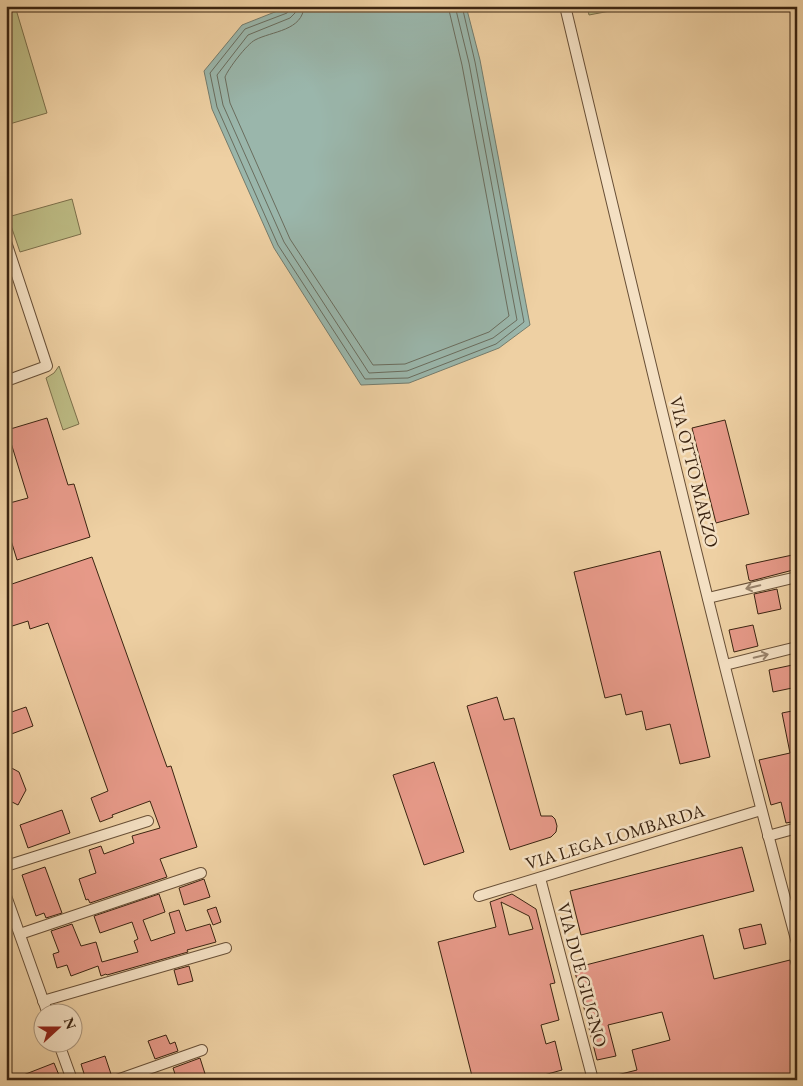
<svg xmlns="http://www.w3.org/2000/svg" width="803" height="1086" font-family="'EB Garamond',serif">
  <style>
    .green { fill: #bcba83; stroke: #7c6f4a }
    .water { fill: #9ab6ab; stroke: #747c6d }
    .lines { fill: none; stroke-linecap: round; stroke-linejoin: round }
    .shore { stroke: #6a6d5e; stroke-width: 1 }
    .building { fill: #e69988; stroke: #3b2411; fill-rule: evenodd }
    .street-casing { stroke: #684f36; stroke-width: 12 }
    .street { stroke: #f4e0c3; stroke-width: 10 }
    .oneway { stroke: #98826a }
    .labels { text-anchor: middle; stroke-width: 5; stroke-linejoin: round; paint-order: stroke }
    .street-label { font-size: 18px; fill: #3b2411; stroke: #f4e0c3 }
  </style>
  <rect width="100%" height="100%" fill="#eed0a3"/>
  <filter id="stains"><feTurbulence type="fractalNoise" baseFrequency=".004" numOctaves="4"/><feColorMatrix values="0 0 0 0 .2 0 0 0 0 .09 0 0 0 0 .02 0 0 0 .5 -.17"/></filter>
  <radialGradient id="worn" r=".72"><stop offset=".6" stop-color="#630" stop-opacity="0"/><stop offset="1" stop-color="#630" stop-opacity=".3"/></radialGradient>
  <!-- green -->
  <g class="green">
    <path d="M 6,6 L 15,6 L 47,113 L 6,125 Z"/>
    <path d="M 587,6 L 636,6 L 589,15 Z"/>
    <path d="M 72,199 L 81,234 L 20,252 L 8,217 Z"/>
    <path d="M 59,366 L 79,424 L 63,430 L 46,378 L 54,373 Z"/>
  </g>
  <!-- water -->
  <path class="water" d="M 290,6 L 466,6 L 480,60 L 530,325 L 499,348 L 409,383 L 361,385 L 274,248 L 212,109 L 204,71 L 242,25 Z"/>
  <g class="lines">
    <!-- shore -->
    <g class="shore">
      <path d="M 290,6 L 287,13 L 245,29 L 210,73 L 217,107 L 278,245 L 365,379 L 408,378 L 496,344 L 524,322 L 475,62 L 462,6"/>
      <path d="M 296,6 L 295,13 L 290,18 L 248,35 L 217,75 L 223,105 L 284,242 L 369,373 L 407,371 L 493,338 L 517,320 L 469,63 L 455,6"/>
      <path d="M 304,6 C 303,31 272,31 255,40 C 247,44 228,69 225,77 L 230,103 L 290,239 L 373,365 L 405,364 L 489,332 L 509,316 L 462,65 L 448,6"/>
    </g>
  </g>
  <!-- building -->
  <g class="building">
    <path d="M 47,418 L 68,485 L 74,484 L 90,537 L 17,560 L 6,524 L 6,504 L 28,498 L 7,430 Z"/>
    <path d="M 725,420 L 749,514 L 716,523 L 692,428 Z"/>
    <path d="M 660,551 L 710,757 L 680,764 L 670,724 L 646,730 L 642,711 L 626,715 L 621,694 L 605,698 L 574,572 Z"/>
    <path d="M 797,554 L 797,569 L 751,581 L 749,580 L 746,565 Z"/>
    <path d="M 92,557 L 167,767 L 171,766 L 197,847 L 160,859 L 167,877 L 90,903 L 88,899 L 86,900 L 79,879 L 96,873 L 89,850 L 101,846 L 104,854 L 134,843 L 132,836 L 160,828 L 150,801 L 112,815 L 113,817 L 100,822 L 91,798 L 108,791 L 48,623 L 30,629 L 28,621 L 6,628 L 6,586 Z"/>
    <path d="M 777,589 L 781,609 L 758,614 L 754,594 Z"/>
    <path d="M 753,625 L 758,646 L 734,652 L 729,630 Z"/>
    <path d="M 797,664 L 797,687 L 773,692 L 769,670 Z"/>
    <path d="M 497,697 L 504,720 L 514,718 L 541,816 L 552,816 L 555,819 L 557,826 L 556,832 L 551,837 L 510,850 L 467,706 Z"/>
    <path d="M 26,707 L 33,726 L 6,736 L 6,714 Z"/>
    <path d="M 797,710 L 797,821 L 786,823 L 781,802 L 771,805 L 759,760 L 790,753 L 782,713 Z"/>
    <path d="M 434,762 L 464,852 L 424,865 L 393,775 Z"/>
    <path d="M 6,765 L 19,772 L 26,790 L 18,805 L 6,799 Z"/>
    <path d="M 62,810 L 70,833 L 28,848 L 20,825 Z"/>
    <path d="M 742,847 L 754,891 L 581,935 L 570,891 Z"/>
    <path d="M 45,867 L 62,913 L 46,918 L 44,913 L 36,916 L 22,875 Z"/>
    <path d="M 204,879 L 210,897 L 184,905 L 179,888 Z"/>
    <path d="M 159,894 L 165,912 L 143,920 L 151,941 L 175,933 L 169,913 L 179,910 L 186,931 L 210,924 L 216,942 L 187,950 L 188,952 L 107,975 L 106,974 L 101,976 L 98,966 L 71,976 L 67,965 L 57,968 L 53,954 L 59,952 L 51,931 L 72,924 L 81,946 L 96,942 L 102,962 L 138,952 L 134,941 L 138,939 L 132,922 L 100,933 L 94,916 Z"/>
    <path d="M 512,894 L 536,909 L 555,983 L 550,984 L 559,1020 L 541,1025 L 546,1044 L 555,1041 L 562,1070 L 526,1080 L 473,1080 L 438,942 L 496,927 L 490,902 ZM 501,902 L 529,916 L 533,929 L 509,935 Z"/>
    <path d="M 216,907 L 221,922 L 213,925 L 207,910 Z"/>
    <path d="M 761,924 L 766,944 L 744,949 L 739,929 Z"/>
    <path d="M 703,935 L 714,979 L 790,960 L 797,986 L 797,1080 L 614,1080 L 613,1076 L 637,1070 L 632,1050 L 670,1040 L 662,1012 L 608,1025 L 616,1056 L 597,1060 L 574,968 Z"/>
    <path d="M 189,966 L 193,981 L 178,985 L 174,970 Z"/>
    <path d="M 166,1035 L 170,1044 L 175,1042 L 178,1051 L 155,1059 L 148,1041 Z"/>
    <path d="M 105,1056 L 111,1074 L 94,1080 L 86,1080 L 81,1064 Z"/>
    <path d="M 200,1058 L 207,1080 L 177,1080 L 173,1068 Z"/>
    <path d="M 54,1063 L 61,1080 L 14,1080 L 13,1079 Z"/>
  </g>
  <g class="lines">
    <!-- street casing -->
    <g class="street-casing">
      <g id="street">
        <path d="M 565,6 C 640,319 713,633 797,943"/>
        <path d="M 6,242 L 47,366 L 6,381"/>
        <path d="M 708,598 L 797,577"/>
        <path d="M 725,665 L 797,647"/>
        <path d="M 768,836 L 797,828"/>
        <path d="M 6,866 L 148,821"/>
        <path d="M 540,878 L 593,1080"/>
        <path d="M 6,896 L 48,1014"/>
        <path d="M 479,896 L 761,810"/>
        <path d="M 20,934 L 201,873"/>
        <path d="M 43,1001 L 226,948"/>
        <path d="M 59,1044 L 72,1080"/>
        <path d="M 117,1080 L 202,1050"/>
      </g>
    </g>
    <!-- street -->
    <use href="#street" class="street"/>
  </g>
  <!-- one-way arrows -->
  <defs><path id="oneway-shaft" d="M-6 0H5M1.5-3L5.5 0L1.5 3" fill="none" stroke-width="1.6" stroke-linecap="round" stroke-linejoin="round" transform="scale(1.25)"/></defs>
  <g class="oneway">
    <use href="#oneway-shaft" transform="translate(753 587) rotate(167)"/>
    <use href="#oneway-shaft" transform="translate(761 656) rotate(-14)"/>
  </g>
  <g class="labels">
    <!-- street labels -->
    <g class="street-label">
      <text transform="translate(694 472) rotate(76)" y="6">VIA OTTO MARZO</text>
      <text transform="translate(615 837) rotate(-17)" y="6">VIA LEGA LOMBARDA</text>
      <text transform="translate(582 975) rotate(75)" y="6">VIA DUE GIUGNO</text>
    </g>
  </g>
  <!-- margin -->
  <rect width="803" height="1086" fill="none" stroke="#eed0a3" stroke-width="25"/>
  <rect x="8" y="8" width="788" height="1071" fill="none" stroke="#3b2411" stroke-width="2.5"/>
  <rect x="12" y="12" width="778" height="1061" fill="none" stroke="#3b2411"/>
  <!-- north arrow -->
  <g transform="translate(58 1028) rotate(69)"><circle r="24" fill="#f4e0c3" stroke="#aa957c"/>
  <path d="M0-4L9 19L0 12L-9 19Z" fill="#8f2418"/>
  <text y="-8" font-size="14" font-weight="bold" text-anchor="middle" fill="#3b2411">N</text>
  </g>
  <rect width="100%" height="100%" filter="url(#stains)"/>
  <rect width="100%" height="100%" fill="url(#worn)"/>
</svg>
